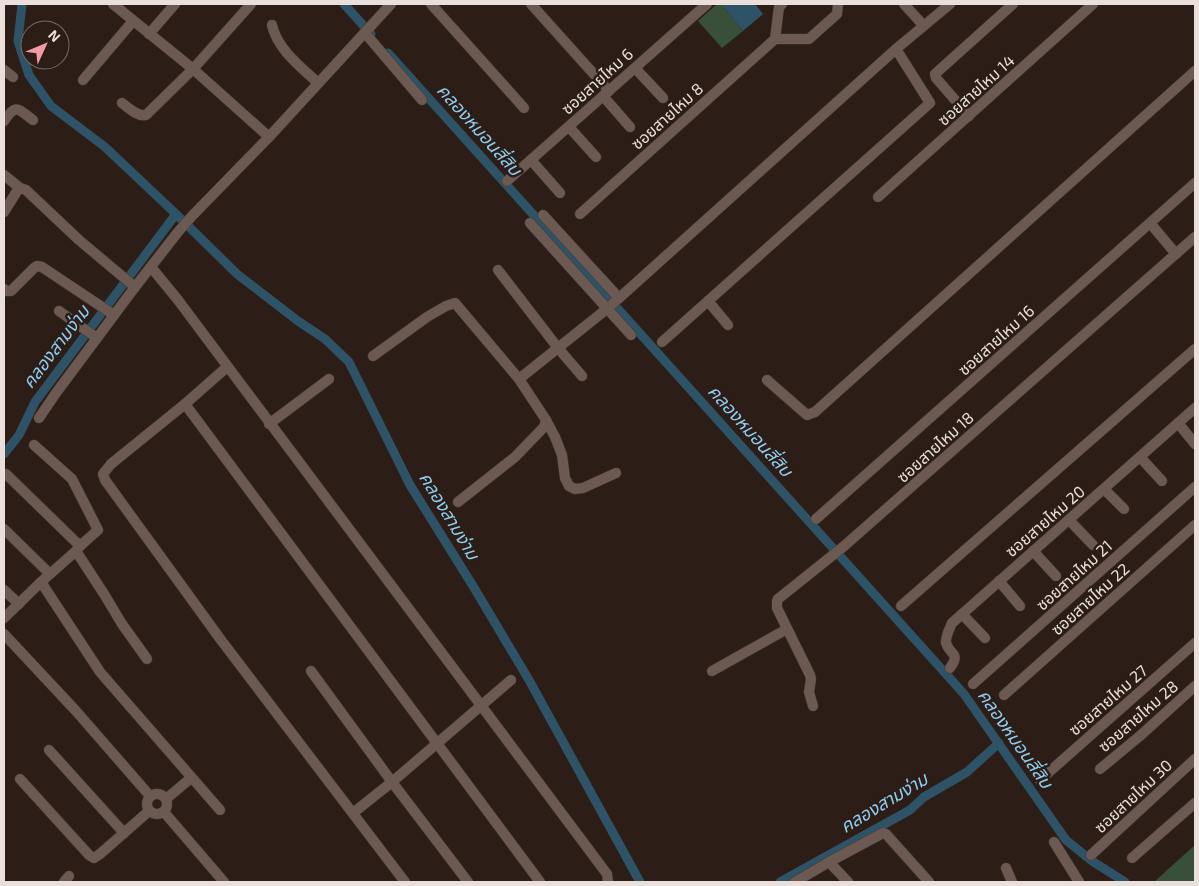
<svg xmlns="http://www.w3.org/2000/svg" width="1199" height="886" font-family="'Exo 2','Noto Sans Thai',sans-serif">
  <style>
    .green { fill: #38503a }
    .water { fill: #2e5366 }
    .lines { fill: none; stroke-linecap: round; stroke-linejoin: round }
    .canal { stroke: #2e5366; stroke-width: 9 }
    .minor-casing { stroke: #433733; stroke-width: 11 }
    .minor { stroke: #6b5952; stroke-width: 10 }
    .labels { text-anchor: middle; stroke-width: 5; stroke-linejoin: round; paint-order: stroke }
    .street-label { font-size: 16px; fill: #eadfdb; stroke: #2c1d17 }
    .water-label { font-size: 18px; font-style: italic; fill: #8dcef2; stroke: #2c1d17 }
  </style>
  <rect width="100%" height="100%" fill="#2c1d17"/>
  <!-- green -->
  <g class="green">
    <path d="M 717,4 L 721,4 L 743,31 L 722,48 L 698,21 Z"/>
    <path d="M 1195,845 L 1195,882 L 1154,882 Z"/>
  </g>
  <!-- water -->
  <path class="water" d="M 721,4 L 755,4 L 763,14 L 743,31 Z"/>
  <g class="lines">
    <!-- canal -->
    <g class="canal">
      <path d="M 344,4 L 371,34"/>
      <path d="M 388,53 L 964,694 L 1066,840 L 1092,861 L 1125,882"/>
      <path d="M 176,214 L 237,274 L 298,321 L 325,339 L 349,362 L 410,485 L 473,586 L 529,680 L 640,882"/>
      <path d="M 4,454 L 19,435 L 35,402 L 176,214 L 105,147 L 51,106 L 29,75 L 18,41 L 22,4"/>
      <path d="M 780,882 L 910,810 L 924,797 L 967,772 L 999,743"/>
    </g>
    <!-- minor casing -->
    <g class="minor-casing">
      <g id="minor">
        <path d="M 113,4 L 193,69 L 269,137"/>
        <path d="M 431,4 L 524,108"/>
        <path d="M 531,4 L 609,91"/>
        <path d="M 904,4 L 923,25"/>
        <path d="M 272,25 C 277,49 301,67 318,83"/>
        <path d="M 365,33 L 422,100"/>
        <path d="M 149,34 L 175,4"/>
        <path d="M 775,39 L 809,39 L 837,14 L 838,4"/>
        <path d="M 635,68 L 663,98"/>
        <path d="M 4,70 L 13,77"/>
        <path d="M 83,80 L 133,21"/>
        <path d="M 603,96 L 630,127"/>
        <path d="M 122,103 C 129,108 137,117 146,115 L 193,69 L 251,4"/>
        <path d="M 969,116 L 936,78 L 935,74 L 1013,4"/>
        <path d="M 4,121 C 16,103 18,109 33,120"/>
        <path d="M 569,127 L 596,157"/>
        <path d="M 531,160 L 560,193"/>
        <path d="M 4,175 L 20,188 L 26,190 L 79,240 L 135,287"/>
        <path d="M 507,181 L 707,4"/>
        <path d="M 878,197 L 1093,4"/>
        <path d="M 4,212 L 17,191 L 20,188"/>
        <path d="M 580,214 L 775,39 L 779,7 L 782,4"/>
        <path d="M 543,215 L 619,298"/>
        <path d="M 530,223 L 631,335"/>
        <path d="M 1150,223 L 1176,254"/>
        <path d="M 151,267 L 178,300 L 607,874 L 608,882"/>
        <path d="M 498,270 L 558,348 L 582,376"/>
        <path d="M 4,289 L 7,291 L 11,291 L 34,268 L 37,266 L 42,267 L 114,315"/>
        <path d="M 708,301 L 728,325"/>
        <path d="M 59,311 L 97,338"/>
        <path d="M 662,342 L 930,103 L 896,49"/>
        <path d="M 373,356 L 427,317 L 446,306 L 455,303 L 519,379 L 546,420 L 544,427 L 515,457 L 458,502"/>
        <path d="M 227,367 L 185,404 L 111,464 L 103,474 L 105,480 L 221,640 L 405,882"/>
        <path d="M 519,379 L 608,308 L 896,49 L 950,4"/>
        <path d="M 767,380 L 807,415 L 815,412 L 1195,71"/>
        <path d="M 185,404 L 540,882"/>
        <path d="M 39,418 L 56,393 L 135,287 L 178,232 L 192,216 L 269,137 L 391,4"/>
        <path d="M 546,420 L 555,437 L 562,455 L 565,478 L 569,486 L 575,489 L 583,488 L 616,473"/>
        <path d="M 1178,423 L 1195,444"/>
        <path d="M 269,424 L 329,379"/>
        <path d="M 1140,457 L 1162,481"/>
        <path d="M 6,474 L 80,546"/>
        <path d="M 1104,489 L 1124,509"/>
        <path d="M 816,519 L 1195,183"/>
        <path d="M 1069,520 L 1093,545"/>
        <path d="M 4,529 L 50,574"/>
        <path d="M 76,551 L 104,594 L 122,624 L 147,659"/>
        <path d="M 1033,551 L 1056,576"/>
        <path d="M 999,581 L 1020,606"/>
        <path d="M 41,582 L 100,672 L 220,810"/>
        <path d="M 4,590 L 19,604"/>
        <path d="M 901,606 L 1195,349"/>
        <path d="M 962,614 L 985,638"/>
        <path d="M 4,618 L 41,582 L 76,551 L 80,546 L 98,530 L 72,479 L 34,445"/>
        <path d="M 4,634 L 76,711 L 150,796"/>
        <path d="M 950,668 C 961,652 950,656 946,643 C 945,637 950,628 952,623 L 1195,408"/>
        <path d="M 311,671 L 392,782 L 468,882"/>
        <path d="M 712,671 L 787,629"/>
        <path d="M 973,684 L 1195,487"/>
        <path d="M 1004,695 L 1195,525"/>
        <path d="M 813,706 L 809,692 L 811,679 L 810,675 L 777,608 L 777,601 L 778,599 L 843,547 L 1195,237"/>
        <path d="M 49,750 L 124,833"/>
        <path d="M 1100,769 L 1141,735 L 1195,686"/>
        <path d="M 20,779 L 89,855 L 94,858 L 100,854 L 149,811"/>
        <path d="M 1040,780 L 1195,643"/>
        <circle cx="157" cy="804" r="10"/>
        <path d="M 166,799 L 191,778"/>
        <path d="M 164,812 L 224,882"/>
        <path d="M 353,813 L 392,782 L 511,680"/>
        <path d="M 1054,842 L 1079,882"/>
        <path d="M 1091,855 L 1195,759"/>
        <path d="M 1132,858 L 1195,803"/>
        <path d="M 829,862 L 848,882"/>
        <path d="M 1006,868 L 1012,882"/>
        <path d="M 64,882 L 69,876"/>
        <path d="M 795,882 L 829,862 L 883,833 L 886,834 L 929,882"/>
      </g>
    </g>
    <!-- minor -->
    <use href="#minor" class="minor"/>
  </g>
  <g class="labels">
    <!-- street labels -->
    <g class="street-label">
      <text transform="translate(597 81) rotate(-42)" y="6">ซอยสายไหม 6</text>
      <text transform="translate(976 90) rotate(-42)" y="6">ซอยสายไหม 14</text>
      <text transform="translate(667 116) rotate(-42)" y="6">ซอยสายไหม 8</text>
      <text transform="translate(996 340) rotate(-42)" y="6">ซอยสายไหม 16</text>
      <text transform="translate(935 447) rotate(-42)" y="6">ซอยสายไหม 18</text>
      <text transform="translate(1045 521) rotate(-41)" y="6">ซอยสายไหม 20</text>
      <text transform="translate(1074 575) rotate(-42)" y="6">ซอยสายไหม 21</text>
      <text transform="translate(1090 599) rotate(-42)" y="6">ซอยสายไหม 22</text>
      <text transform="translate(1108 700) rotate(-41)" y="6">ซอยสายไหม 27</text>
      <text transform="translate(1138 716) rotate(-41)" y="6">ซอยสายไหม 28</text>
      <text transform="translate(1133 796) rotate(-43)" y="6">ซอยสายไหม 30</text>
    </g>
    <!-- water labels -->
    <g class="water-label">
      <text transform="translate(479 130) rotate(48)" y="6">คลองหมอนสี่สิบ</text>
      <text transform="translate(56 347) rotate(-53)" y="6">คลองสามง่าม</text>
      <text transform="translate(750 431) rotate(48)" y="6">คลองหมอนสี่สิบ</text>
      <text transform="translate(449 516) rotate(59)" y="6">คลองสามง่าม</text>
      <text transform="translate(1015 739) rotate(55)" y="6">คลองหมอนสี่สิบ</text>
      <text transform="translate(884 803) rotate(-31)" y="6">คลองสามง่าม</text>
    </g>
  </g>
  <!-- border -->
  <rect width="1199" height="886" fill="none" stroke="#eadfdb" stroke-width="10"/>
  <!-- north arrow -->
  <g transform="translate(45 45) rotate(46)"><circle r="24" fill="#2c1d17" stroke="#786b65"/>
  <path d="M0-4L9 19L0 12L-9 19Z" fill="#f49aa7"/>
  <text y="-8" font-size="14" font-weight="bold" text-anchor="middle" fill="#eadfdb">N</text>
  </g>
</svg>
